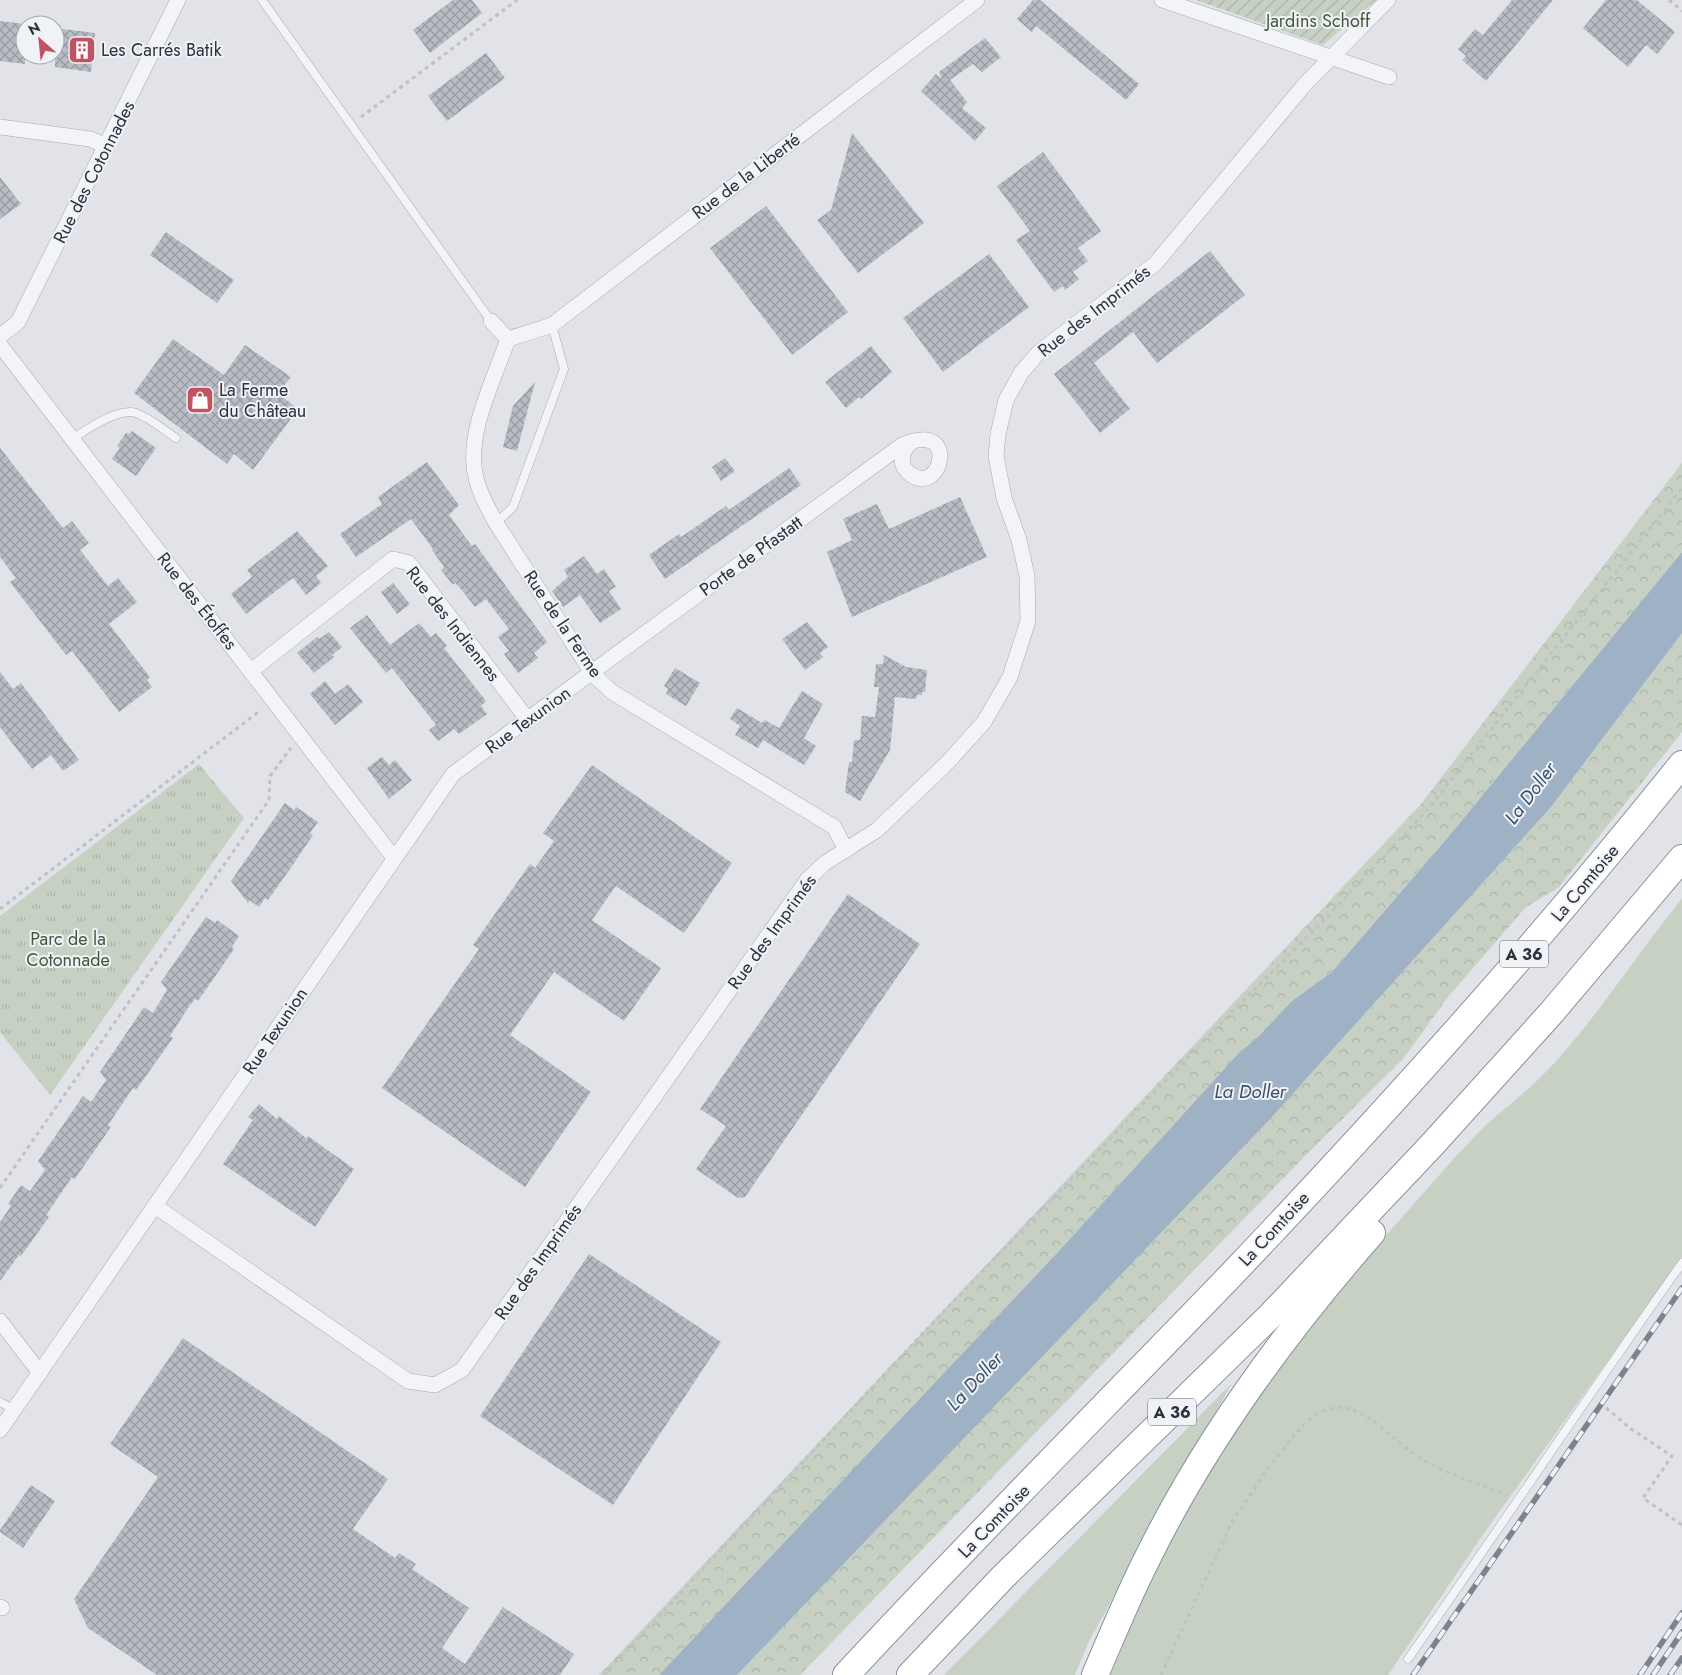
<svg xmlns="http://www.w3.org/2000/svg" width="1682" height="1675" font-family="Jost,sans-serif">
  <style>
    .grass { fill: #c6d1c3 }
    .forest { fill: url(#forest-crowns) }
    .park { fill: url(#park-tufts) }
    .garden { fill: url(#garden-furrows) }
    .water { fill: #9fb1c4 }
    .building { fill: url(#building-cross-hatch) }
    .lines { fill: none; stroke-linecap: round; stroke-linejoin: round }
    .service-casing { stroke: #a7aab2; stroke-width: 9 }
    .minor-casing { stroke: #a7aab2; stroke-width: 16 }
    .motorway-casing { stroke: #8a919d; stroke-width: 28 }
    .path { stroke: #bfc1c7; stroke-width: 3; stroke-dasharray: 4 4; stroke-linecap: butt }
    .service { stroke: #f3f4f7; stroke-width: 8 }
    .minor { stroke: #f3f4f7; stroke-width: 15 }
    .motorway { stroke: #fff; stroke-width: 26 }
    .rail-casing { stroke: #7c8390; stroke-width: 5.5 }
    .rail { stroke: #f0f2f6; stroke-width: 4; stroke-dasharray: 11; stroke-linecap: butt }
    .labels { text-anchor: middle; stroke-width: 4; stroke-linejoin: round; paint-order: stroke }
    .shield { fill: #f0f2f6; stroke: #666b75; stroke-width: 1 }
    .shield-label { font-size: 16px; font-weight: bold; fill: #2b313e }
    .park-label { font-size: 18px; fill: #3f583a; stroke: #f0f2f6 }
    .poi-label { font-size: 18px; fill: #2b313e; stroke: #f0f2f6; text-anchor: start }
    .street-label { font-size: 18px; fill: #2b313e; stroke: #f0f2f6 }
    .water-label { font-size: 19px; font-style: italic; fill: #39506d; stroke: #f0f2f6 }
  </style>
  <defs>
    <pattern id="forest-crowns" width="20" height="18" patternUnits="userSpaceOnUse" patternTransform="scale(1.25)"><rect width="20" height="18" fill="#c6d1c3"/><path d="M2 6a3 3 0 1 1 6 0M12 15a3 3 0 1 1 6 0" fill="none" stroke="#aab4a9"/></pattern>
    <pattern id="park-tufts" width="24" height="20" patternUnits="userSpaceOnUse" patternTransform="scale(1.25)"><rect width="24" height="20" fill="#c6d1c3"/><path d="M3 7l-1-3M5 7V3M7 7l1-3M15 17l-1-3M17 17v-4M19 17l1-3" fill="none" stroke="#aab4a9"/></pattern>
    <pattern id="garden-furrows" width="10" height="10" patternUnits="userSpaceOnUse" patternTransform="scale(1.25)"><rect width="10" height="10" fill="#c6d1c3"/><path d="M-1 1l2-2M0 10L10 0M9 11l2-2" fill="none" stroke="#aab4a9"/></pattern>
    <pattern id="building-cross-hatch" width="8" height="8" patternUnits="userSpaceOnUse" patternTransform="scale(1.25)"><rect width="8" height="8" fill="#b8bdc4"/><path d="M0 0l8 8M0 8l8-8" fill="none" stroke="#969aa1"/></pattern>
  </defs>
  <rect width="100%" height="100%" fill="#e1e3e8"/>
  <!-- grass -->
  <g class="grass">
    <path d="M 1682,899 L 1682,1257 L 1482,1536 L 1388,1675 L 1110,1675 C 1129,1630 1148,1585 1170,1542 C 1230,1426 1311,1322 1396,1224 C 1426,1191 1455,1155 1488,1123 C 1505,1108 1523,1094 1540,1078 C 1594,1024 1633,958 1682,899 Z"/>
    <path d="M 1232,1383 L 1089,1641 L 1075,1675 L 944,1675 Z"/>
  </g>
  <!-- forest -->
  <g class="forest">
    <path d="M 1682,463 L 1682,552 L 1450,835 L 1332,972 L 1292,1001 L 1259,1036 L 1237,1055 L 1059,1251 L 659,1675 L 599,1675 L 1421,804 Z"/>
    <path d="M 1682,633 L 1682,732 L 1558,888 L 1526,907 L 1448,997 L 1403,1059 L 1310,1151 L 800,1675 L 737,1675 L 1305,1080 L 1551,807 Z"/>
  </g>
  <!-- park -->
  <path class="park" d="M 199,764 L 244,818 L 50,1095 L 0,1032 L 0,916 Z"/>
  <!-- garden -->
  <path class="garden" d="M 1196,0 L 1376,0 L 1323,45 Z"/>
  <!-- water -->
  <path class="water" d="M 1682,552 L 1682,633 L 1551,807 L 1269,1120 L 737,1675 L 659,1675 L 1059,1251 L 1237,1055 L 1259,1036 L 1292,1001 L 1332,972 L 1450,835 Z"/>
  <!-- building -->
  <g class="building">
    <path d="M 453,0 L 472,0 L 482,13 L 430,53 L 413,30 Z"/>
    <path d="M 1033,0 L 1040,0 L 1139,84 L 1126,100 L 1036,26 L 1032,32 L 1017,19 Z"/>
    <path d="M 1512,0 L 1553,0 L 1486,81 L 1462,60 L 1466,56 L 1458,49 L 1475,29 L 1483,35 Z"/>
    <path d="M 1606,0 L 1637,0 L 1675,32 L 1657,54 L 1646,45 L 1628,67 L 1583,28 Z"/>
    <path d="M 0,21 L 25,24 L 25,64 L 0,61 Z"/>
    <path d="M 55,28 L 95,33 L 91,72 L 55,67 Z"/>
    <path d="M 985,38 L 1001,57 L 982,72 L 973,64 L 950,80 L 967,102 L 962,108 L 986,128 L 975,141 L 921,91 L 936,74 L 942,79 L 939,72 Z"/>
    <path d="M 486,53 L 505,78 L 447,121 L 428,96 Z"/>
    <path d="M 852,133 L 924,223 L 858,273 L 817,220 L 831,210 Z"/>
    <path d="M 1043,152 L 1101,231 L 1078,248 L 1088,261 L 1073,272 L 1079,279 L 1065,290 L 1063,286 L 1054,292 L 1016,240 L 1030,231 L 997,186 Z"/>
    <path d="M 0,177 L 21,204 L 0,219 Z"/>
    <path d="M 766,206 L 848,312 L 792,355 L 710,248 Z"/>
    <path d="M 166,232 L 234,280 L 217,303 L 150,255 Z"/>
    <path d="M 1210,251 L 1245,295 L 1157,363 L 1133,332 L 1094,363 L 1130,409 L 1100,433 L 1054,374 Z"/>
    <path d="M 989,254 L 1029,307 L 943,372 L 903,318 Z"/>
    <path d="M 173,339 L 224,375 L 245,345 L 291,377 L 278,393 L 298,409 L 253,470 L 234,454 L 227,464 L 134,393 Z"/>
    <path d="M 871,346 L 892,372 L 861,399 L 859,397 L 846,408 L 825,382 Z"/>
    <path d="M 535,382 L 517,451 L 503,447 L 513,406 Z"/>
    <path d="M 132,431 L 156,448 L 136,476 L 112,459 L 120,448 L 117,446 L 126,433 L 129,434 Z"/>
    <path d="M 0,448 L 63,528 L 72,521 L 89,543 L 80,550 L 108,586 L 118,578 L 137,602 L 109,624 L 150,677 L 147,680 L 152,687 L 119,712 L 72,651 L 66,655 L 10,582 L 16,578 L 0,557 Z"/>
    <path d="M 725,458 L 735,471 L 721,481 L 712,467 Z"/>
    <path d="M 427,462 L 459,505 L 449,515 L 472,546 L 475,544 L 547,642 L 534,653 L 538,658 L 518,673 L 504,654 L 509,651 L 498,637 L 509,629 L 486,599 L 475,607 L 461,589 L 455,583 L 453,585 L 441,570 L 444,567 L 432,550 L 433,549 L 411,519 L 356,557 L 340,534 L 382,504 L 378,497 Z"/>
    <path d="M 789,468 L 801,485 L 665,579 L 649,555 L 679,534 L 681,537 L 726,506 L 729,510 Z"/>
    <path d="M 960,497 L 987,557 L 852,617 L 827,552 L 852,540 L 843,519 L 877,504 L 889,529 Z"/>
    <path d="M 297,531 L 328,566 L 316,576 L 321,583 L 306,595 L 293,578 L 246,614 L 231,594 L 252,577 L 247,570 Z"/>
    <path d="M 584,556 L 597,574 L 604,569 L 616,587 L 609,591 L 621,609 L 600,623 L 580,595 L 563,607 L 552,591 L 568,577 L 564,570 Z"/>
    <path d="M 393,583 L 410,604 L 397,614 L 381,592 Z"/>
    <path d="M 367,615 L 390,645 L 419,623 L 431,637 L 436,633 L 447,646 L 444,648 L 486,701 L 481,706 L 487,714 L 459,734 L 454,729 L 438,741 L 429,730 L 436,725 L 392,668 L 386,673 L 350,628 Z"/>
    <path d="M 807,622 L 828,647 L 820,653 L 823,657 L 805,670 L 782,639 Z"/>
    <path d="M 329,632 L 342,647 L 332,655 L 334,657 L 314,673 L 297,653 L 317,637 L 319,639 Z"/>
    <path d="M 884,655 L 906,667 L 927,670 L 925,692 L 922,692 L 922,695 L 917,695 L 916,699 L 895,697 L 890,750 L 860,801 L 845,792 L 849,762 L 852,762 L 854,740 L 860,740 L 862,716 L 875,717 L 879,687 L 874,687 L 876,664 L 883,664 Z"/>
    <path d="M 675,668 L 700,683 L 686,706 L 666,694 L 668,689 L 664,686 Z"/>
    <path d="M 0,672 L 13,689 L 21,683 L 79,760 L 63,771 L 51,755 L 32,769 L 0,727 Z"/>
    <path d="M 325,681 L 335,694 L 348,684 L 363,702 L 335,725 L 310,694 Z"/>
    <path d="M 802,691 L 823,704 L 804,738 L 816,746 L 804,765 L 763,740 L 758,748 L 735,735 L 740,726 L 730,719 L 737,708 L 762,723 L 765,720 L 779,728 Z"/>
    <path d="M 382,757 L 389,765 L 395,760 L 412,780 L 389,799 L 367,768 Z"/>
    <path d="M 592,765 L 732,863 L 684,933 L 616,886 L 592,920 L 661,968 L 624,1021 L 554,972 L 510,1035 L 591,1092 L 525,1187 L 382,1088 L 479,949 L 473,945 L 530,864 L 535,868 L 554,841 L 543,833 Z"/>
    <path d="M 285,803 L 294,810 L 296,807 L 318,822 L 310,833 L 313,835 L 292,866 L 268,900 L 265,898 L 259,907 L 249,900 L 248,903 L 231,881 Z"/>
    <path d="M 848,894 L 920,944 L 745,1197 L 738,1198 L 696,1169 L 726,1126 L 700,1109 Z"/>
    <path d="M 206,917 L 215,923 L 217,920 L 239,936 L 232,947 L 234,949 L 198,1001 L 195,999 L 188,1008 L 170,1036 L 173,1038 L 136,1090 L 133,1088 L 127,1097 L 108,1125 L 111,1127 L 74,1180 L 72,1177 L 53,1205 L 46,1215 L 49,1217 L 21,1256 L 19,1255 L 0,1281 L 0,1222 L 11,1206 L 8,1204 L 21,1185 L 30,1191 L 45,1170 L 38,1161 L 83,1096 L 91,1102 L 106,1080 L 100,1072 L 144,1007 L 153,1013 L 167,990 L 161,982 Z"/>
    <path d="M 259,1104 L 277,1119 L 279,1116 L 307,1139 L 308,1136 L 354,1169 L 315,1227 L 223,1164 L 253,1120 L 248,1117 Z"/>
    <path d="M 589,1254 L 721,1342 L 613,1505 L 480,1416 Z"/>
    <path d="M 183,1338 L 388,1479 L 353,1529 L 395,1558 L 399,1553 L 416,1564 L 412,1569 L 469,1608 L 442,1648 L 465,1664 L 503,1607 L 574,1654 L 560,1675 L 157,1675 L 88,1628 L 74,1599 L 158,1477 L 110,1444 Z"/>
    <path d="M 31,1485 L 55,1501 L 23,1548 L 0,1532 L 0,1530 Z"/>
  </g>
  <g class="lines">
    <!-- service casing -->
    <g class="service-casing">
      <g id="service">
        <path d="M 262,0 L 491,321"/>
        <path d="M 72,439 C 86,430 119,407 136,413 C 150,418 164,430 176,438"/>
        <path d="M 496,523 L 513,507 L 564,369 L 552,325"/>
        <path d="M 0,1402 L 14,1410"/>
        <path d="M 1408,1659 C 1500,1528 1589,1394 1682,1263"/>
      </g>
    </g>
    <!-- minor casing -->
    <g class="minor-casing">
      <g id="minor">
        <path d="M 1162,0 L 1389,77"/>
        <path d="M 0,127 L 90,139 L 107,146"/>
        <path d="M 491,321 L 508,339 C 494,380 465,435 476,478 C 480,495 488,508 496,523 L 592,673 L 612,692 L 834,827 L 846,850"/>
        <path d="M 0,336 L 18,322 L 178,0"/>
        <path d="M 508,339 L 552,325 L 977,0"/>
        <path d="M 0,345 L 394,858"/>
        <path d="M 251,671 L 393,559 L 409,563 L 528,720"/>
        <path d="M 155,1206 L 408,1381 L 435,1385 L 462,1370 L 807,880 L 825,863 L 877,830 L 948,762 L 984,722 L 1010,677 L 1028,621 L 1027,576 L 1019,540 L 1004,498 L 996,456 L 998,434 L 1006,400 L 1021,373 L 1039,352 L 1155,264 L 1306,83 L 1388,0"/>
        <path d="M 0,1321 L 40,1373"/>
        <path d="M 0,1430 L 453,774 L 902,445 C 961,419 941,498 910,474 C 897,464 902,449 913,441"/>
        <path d="M 0,1607 L 2,1608"/>
      </g>
    </g>
    <!-- motorway casing -->
    <g class="motorway-casing">
      <g id="motorway">
        <path d="M 846,1675 C 973,1538 1105,1406 1234,1272 C 1390,1108 1541,940 1682,764"/>
        <path d="M 910,1675 L 1003,1577 L 1271,1315 L 1431,1146 L 1552,1012 L 1682,858"/>
        <path d="M 1095,1675 C 1112,1636 1128,1596 1148,1557 C 1206,1439 1285,1332 1372,1233"/>
      </g>
    </g>
    <!-- path -->
    <g class="path">
      <path d="M 1669,0 L 1682,11"/>
      <path d="M 361,117 L 517,0"/>
      <path d="M 0,909 L 261,710"/>
      <path d="M 0,1188 L 269,800 L 270,776 L 291,748"/>
      <path d="M 1606,1408 L 1631,1429 L 1672,1456 L 1643,1498 L 1682,1525"/>
      <path d="M 604,1675 L 924,1332 L 1227,1017 L 1327,917 L 1429,808 L 1682,488"/>
      <path d="M 1161,1675 L 1232,1522 L 1266,1471 L 1302,1426 C 1350,1379 1381,1434 1422,1459 C 1447,1474 1479,1484 1507,1495"/>
    </g>
    <!-- service -->
    <use href="#service" class="service"/>
    <!-- minor -->
    <use href="#minor" class="minor"/>
    <!-- motorway -->
    <use href="#motorway" class="motorway"/>
    <!-- rail casing -->
    <g class="rail-casing">
      <g id="rail">
        <path d="M 1413,1675 L 1682,1288"/>
        <path d="M 1640,1675 L 1682,1613"/>
        <path d="M 1653,1675 L 1682,1632"/>
        <path d="M 1670,1675 L 1682,1658"/>
      </g>
    </g>
    <!-- rail -->
    <use href="#rail" class="rail"/>
  </g>
  <!-- icons -->
  <defs>
    <g id="building-square" transform="scale(1.4375)"><rect x="-9" y="-9" width="18" height="18" rx="4" fill="#c05362" stroke="#f0f2f6"/><path d="M-4-6H4V6H1V3H-1V6H-4ZM-2.5-4.3h1.7v1.8h-1.7ZM.8-4.3h1.7v1.8H.8ZM-2.5-1h1.7V.8h-1.7ZM.8-1h1.7V.8H.8Z" fill="#fff"/></g>
    <g id="shop-square" transform="scale(1.4375)"><rect x="-9" y="-9" width="18" height="18" rx="4" fill="#c05362" stroke="#f0f2f6"/><path d="M-5-2.5h2.3a2.7 3.5 0 0 1 5.4 0H5L5.5 6h-11ZM-1.5-2.5h3a1.5 2.3 0 0 0-3 0Z" fill="#fff"/></g>
  </defs>
  <g fill-rule="evenodd">
    <use href="#building-square" x="82" y="50"/>
    <use href="#shop-square" x="200" y="400"/>
  </g>
  <g class="labels">
    <!-- shield labels -->
    <g class="shield">
      <rect x="1500" y="940.5" width="48" height="27" rx="4"/>
      <rect x="1148" y="1398.5" width="48" height="27" rx="4"/>
    </g>
    <g class="shield-label">
      <text x="1524" y="960">A 36</text>
      <text x="1172" y="1418">A 36</text>
    </g>
    <!-- park labels -->
    <g class="park-label">
      <text x="1318" y="27">Jardins Schoff</text>
      <text x="68" y="945">Parc de la<tspan x="68" dy="21">Cotonnade</tspan></text>
    </g>
    <!-- poi labels -->
    <g class="poi-label">
      <text x="101" y="56">Les Carrés Batik</text>
      <text x="219" y="396">La Ferme<tspan x="219" dy="21">du Château</tspan></text>
    </g>
    <!-- street labels -->
    <g class="street-label">
      <text transform="translate(94 172) rotate(-63)" y="6">Rue des Cotonnades</text>
      <text transform="translate(746 176) rotate(-37)" y="6">Rue de la Liberté</text>
      <text transform="translate(1094 311) rotate(-38)" y="6">Rue des Imprimés</text>
      <text transform="translate(751 556) rotate(-36)" y="6">Porte de Pfastatt</text>
      <text transform="translate(197 601) rotate(52)" y="6">Rue des Étoffes</text>
      <text transform="translate(453 624) rotate(52)" y="6">Rue des Indiennes</text>
      <text transform="translate(563 624) rotate(56)" y="6">Rue de la Ferme</text>
      <text transform="translate(528 720) rotate(-36)" y="6">Rue Texunion</text>
      <text transform="translate(1585 883) rotate(-50)" y="6">La Comtoise</text>
      <text transform="translate(772 932) rotate(-54)" y="6">Rue des Imprimés</text>
      <text transform="translate(275 1031) rotate(-56)" y="6">Rue Texunion</text>
      <text transform="translate(1274 1229) rotate(-47)" y="6">La Comtoise</text>
      <text transform="translate(538 1262) rotate(-55)" y="6">Rue des Imprimés</text>
      <text transform="translate(994 1521) rotate(-46)" y="6">La Comtoise</text>
    </g>
    <!-- water labels -->
    <g class="water-label">
      <text transform="translate(1530 793) rotate(-53)" y="7">La Doller</text>
      <text x="1250" y="1098">La Doller</text>
      <text transform="translate(974 1381) rotate(-47)" y="7">La Doller</text>
    </g>
  </g>
  <!-- north arrow -->
  <g transform="translate(40 40) rotate(333)"><circle r="24" fill="#f0f2f6" stroke="#a1a5ac"/>
  <path d="M0-4L9 19L0 12L-9 19Z" fill="#c05362"/>
  <text y="-8" font-size="14" font-weight="bold" text-anchor="middle" fill="#2b313e">N</text>
  </g>
</svg>
